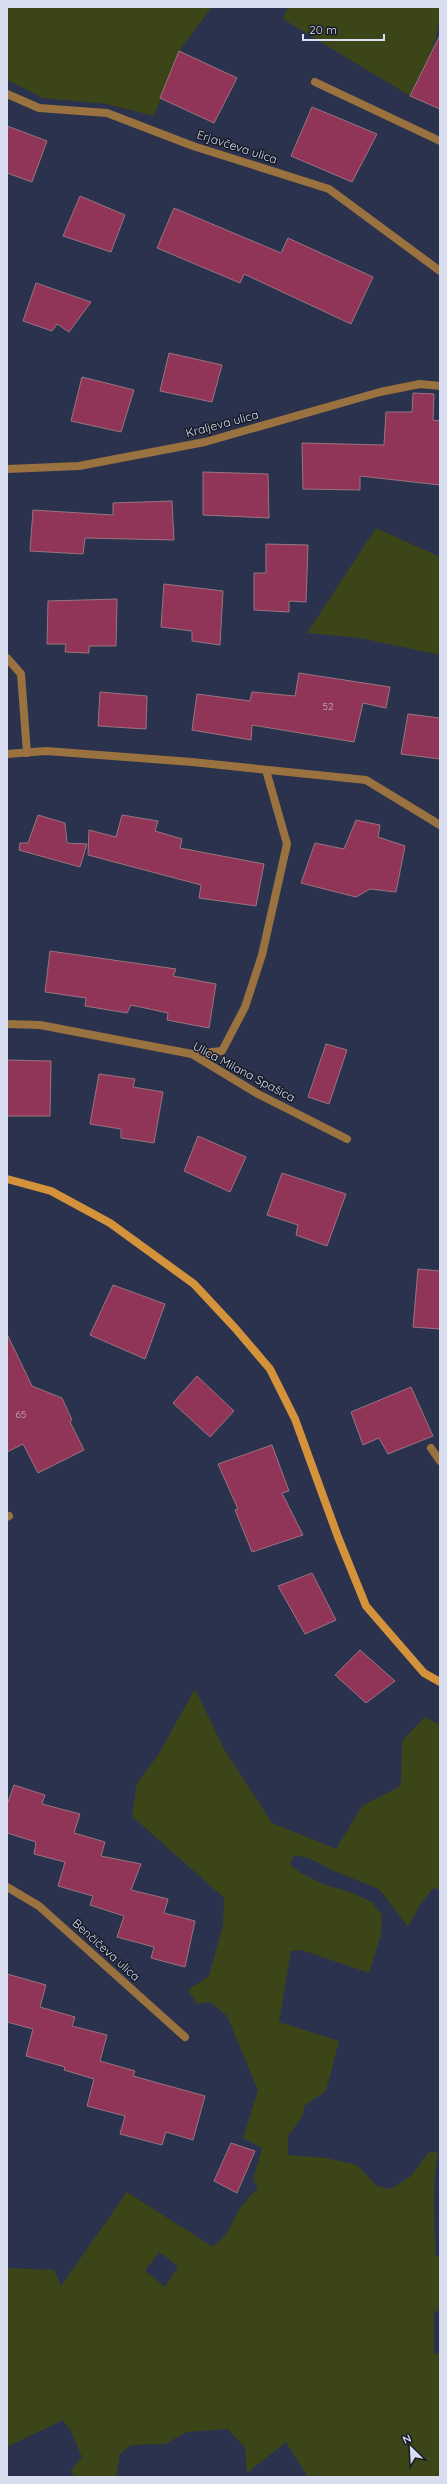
<svg xmlns="http://www.w3.org/2000/svg" width="447" height="2484" font-family="Quicksand,sans-serif">
  <style>
    .green { fill: #3c4517; fill-rule: evenodd }
    .building { fill: #913558; stroke: #99747f }
    .lines { fill: none; stroke-linecap: round; stroke-linejoin: round }
    .lane { stroke: #9a723f; stroke-width: 8 }
    .street { stroke: #9a723f; stroke-width: 8 }
    .secondary { stroke: #d4933b; stroke-width: 8 }
    .labels { text-anchor: middle; stroke-width: 3; stroke-linejoin: round; paint-order: stroke }
    .number-label { font-size: 10px; fill: #c6b3c9 }
    .street-label { font-size: 12px; fill: #d8ddef; stroke: #171b27 }
  </style>
  <rect width="100%" height="100%" fill="#2b324d"/>
  <!-- green -->
  <g class="green">
    <path d="M 7,7 L 212,7 L 179,51 L 154,116 L 106,104 L 43,98 L 7,80 Z"/>
    <path d="M 288,7 L 440,7 C 440,41 425,66 410,96 L 283,19 Z"/>
    <path d="M 376,528 L 440,557 L 440,655 L 360,638 L 307,633 Z"/>
    <path d="M 195,1689 L 224,1749 L 272,1823 L 336,1849 L 362,1806 L 401,1786 L 402,1741 L 425,1717 L 440,1725 L 440,1890 L 433,1888 L 420,1905 L 408,1927 L 379,1889 L 334,1871 L 311,1859 L 294,1855 L 290,1864 L 301,1873 L 322,1884 L 350,1892 L 372,1902 L 382,1915 L 381,1935 L 369,1973 L 302,1950 L 291,1951 L 279,2022 L 339,2041 L 326,2091 L 305,2105 L 302,2117 L 288,2136 L 288,2155 L 326,2158 L 357,2165 L 377,2186 L 391,2189 L 411,2176 L 429,2152 L 438,2152 C 432,2186 434,2221 436,2256 L 440,2256 L 440,2310 L 434,2312 L 434,2353 L 440,2354 L 440,2477 L 308,2477 L 286,2442 L 247,2473 L 245,2448 L 228,2429 L 187,2432 L 165,2444 L 131,2445 L 120,2454 L 116,2477 L 74,2477 L 71,2470 L 82,2457 L 71,2431 L 63,2420 L 7,2447 L 7,2268 L 54,2270 L 61,2286 L 127,2192 L 213,2247 L 226,2235 L 240,2208 L 258,2187 L 253,2180 L 262,2148 L 243,2138 L 258,2090 L 227,2016 L 210,2002 L 197,2004 L 188,1990 L 209,1976 L 223,1925 L 224,1898 L 132,1816 L 137,1783 L 158,1755 ZM 159,2252 L 178,2266 L 165,2287 L 145,2271 Z"/>
  </g>
  <!-- building -->
  <g class="building">
    <path d="M 440,35 L 440,109 L 410,96 Z"/>
    <path d="M 179,51 L 237,78 L 214,123 L 160,98 Z"/>
    <path d="M 312,107 L 377,134 L 352,182 L 291,156 Z"/>
    <path d="M 7,126 L 47,141 L 32,182 L 7,173 Z"/>
    <path d="M 80,196 L 125,215 L 111,252 L 63,236 Z"/>
    <path d="M 174,208 L 281,253 L 288,238 L 373,277 L 351,324 L 244,274 L 240,283 L 157,248 Z"/>
    <path d="M 36,283 L 91,302 L 69,332 L 57,324 L 52,331 L 23,321 Z"/>
    <path d="M 169,353 L 222,365 L 212,402 L 160,391 Z"/>
    <path d="M 82,377 L 134,390 L 121,432 L 71,421 Z"/>
    <path d="M 413,393 L 434,394 L 433,420 L 440,421 L 440,485 L 360,476 L 360,490 L 303,489 L 302,443 L 384,445 L 386,412 L 412,412 Z"/>
    <path d="M 203,472 L 268,474 L 269,518 L 203,515 Z"/>
    <path d="M 172,501 L 174,540 L 85,538 L 83,554 L 30,551 L 33,510 L 113,515 L 113,503 Z"/>
    <path d="M 266,544 L 308,545 L 306,602 L 289,601 L 289,612 L 254,610 L 254,573 L 266,573 Z"/>
    <path d="M 164,584 L 223,591 L 220,645 L 192,641 L 192,631 L 161,627 Z"/>
    <path d="M 117,599 L 116,646 L 89,646 L 89,653 L 65,652 L 66,644 L 47,644 L 48,601 Z"/>
    <path d="M 299,673 L 390,687 L 386,708 L 363,703 L 354,742 L 252,725 L 251,740 L 192,730 L 197,694 L 250,701 L 252,692 L 295,696 Z"/>
    <path d="M 100,692 L 147,696 L 146,729 L 98,726 Z"/>
    <path d="M 408,714 L 440,718 L 440,759 L 401,754 Z"/>
    <path d="M 38,815 L 65,823 L 67,843 L 87,844 L 80,867 L 19,850 L 20,843 L 28,843 Z"/>
    <path d="M 122,815 L 158,821 L 155,831 L 182,839 L 180,848 L 264,864 L 256,906 L 199,898 L 201,885 L 88,855 L 89,830 L 116,837 Z"/>
    <path d="M 356,820 L 380,825 L 378,837 L 405,846 L 396,892 L 370,889 L 356,897 L 301,883 L 315,843 L 344,849 Z"/>
    <path d="M 50,951 L 176,969 L 173,976 L 216,984 L 209,1028 L 167,1020 L 168,1013 L 131,1005 L 127,1013 L 85,1006 L 86,998 L 45,992 Z"/>
    <path d="M 326,1044 L 347,1050 L 329,1104 L 308,1097 Z"/>
    <path d="M 7,1060 L 51,1061 L 50,1116 L 7,1116 Z"/>
    <path d="M 99,1074 L 135,1079 L 133,1087 L 163,1092 L 154,1143 L 121,1138 L 121,1129 L 90,1124 Z"/>
    <path d="M 198,1136 L 246,1157 L 230,1192 L 184,1171 Z"/>
    <path d="M 282,1173 L 346,1194 L 327,1246 L 296,1235 L 298,1225 L 267,1215 Z"/>
    <path d="M 418,1269 L 440,1271 L 440,1329 L 413,1327 Z"/>
    <path d="M 113,1285 L 165,1304 L 145,1359 L 90,1335 Z"/>
    <path d="M 7,1334 L 32,1386 L 62,1398 L 72,1420 L 70,1422 L 84,1450 L 38,1473 L 23,1444 L 7,1452 Z"/>
    <path d="M 197,1376 L 234,1411 L 210,1437 L 173,1403 Z"/>
    <path d="M 411,1387 L 433,1436 L 388,1454 L 379,1438 L 363,1445 L 351,1412 Z"/>
    <path d="M 272,1445 L 289,1491 L 282,1493 L 303,1535 L 252,1552 L 235,1510 L 238,1509 L 218,1464 Z"/>
    <path d="M 312,1573 L 336,1620 L 305,1634 L 278,1586 Z"/>
    <path d="M 360,1650 L 395,1681 L 366,1703 L 335,1675 Z"/>
    <path d="M 14,1785 L 45,1795 L 42,1804 L 80,1814 L 74,1833 L 105,1842 L 101,1856 L 141,1864 L 131,1890 L 168,1899 L 164,1913 L 195,1921 L 185,1967 L 151,1958 L 154,1947 L 117,1937 L 124,1916 L 90,1905 L 93,1896 L 58,1886 L 65,1862 L 34,1854 L 36,1842 L 7,1833 L 7,1805 Z"/>
    <path d="M 7,1974 L 46,1985 L 40,2007 L 75,2017 L 72,2026 L 107,2035 L 100,2061 L 135,2071 L 133,2076 L 205,2096 L 193,2140 L 166,2132 L 162,2145 L 120,2134 L 125,2116 L 87,2106 L 94,2079 L 64,2070 L 65,2067 L 26,2056 L 33,2029 L 7,2022 Z"/>
    <path d="M 231,2143 L 255,2151 L 237,2193 L 214,2181 Z"/>
  </g>
  <g class="lines">
    <!-- lane -->
    <g class="lane">
      <path d="M 7,658 L 21,674 L 27,753"/>
      <path d="M 431,1448 L 440,1461"/>
    </g>
    <!-- street -->
    <g class="street">
      <path d="M 315,82 L 440,141"/>
      <path d="M 7,94 L 39,108 L 107,113 L 193,146 L 329,189 L 440,271"/>
      <path d="M 7,469 L 79,466 L 205,442 L 380,392 L 420,384 L 440,386"/>
      <path d="M 7,754 L 46,751 L 192,762 L 366,780 L 440,825"/>
      <path d="M 7,1024 L 40,1025 L 192,1054 L 258,1094 L 347,1139"/>
      <path d="M 192,1054 L 222,1051 L 245,1007 L 262,955 L 287,844 L 266,770"/>
      <path d="M 7,1517 L 9,1516"/>
      <path d="M 7,1887 L 39,1906 L 185,2037"/>
    </g>
    <!-- secondary -->
    <path class="secondary" d="M 7,1179 L 51,1191 L 110,1223 L 194,1284 L 235,1328 L 270,1369 L 295,1419 L 338,1537 L 366,1606 L 424,1673 L 440,1682"/>
  </g>
  <g class="labels">
    <!-- number labels -->
    <g class="number-label">
      <text x="328" y="710">52</text>
      <text x="21" y="1418">65</text>
    </g>
    <!-- street labels -->
    <g class="street-label">
      <text transform="translate(237 147) rotate(18)" y="4">Erjavčeva ulica</text>
      <text transform="translate(222 424) rotate(-15)" y="4">Kraljeva ulica</text>
      <text transform="translate(244 1072) rotate(28)" y="4">Ulica Milana Spašica</text>
      <text transform="translate(106 1950) rotate(42)" y="4">Benčičeva ulica</text>
    </g>
  </g>
  <!-- border -->
  <rect width="447" height="2484" fill="none" stroke="#d8ddef" stroke-width="16"/>
  <!-- north arrow -->
  <g transform="translate(411 2448) rotate(336)" stroke="#171b27" stroke-width="3" paint-order="stroke">
  <path d="M0-3L7 15L0 10L-7 15Z" fill="#d8ddef"/>
  <text y="-6" font-size="11" font-weight="bold" text-anchor="middle" fill="#d8ddef">N</text>
  </g>
  <!-- scale -->
  <path d="M303 34v6h81v-6" fill="none" stroke="#d8ddef" stroke-width="2"/>
  <text x="309" y="34" font-size="12" fill="#d8ddef" stroke="#171b27" stroke-width="3" paint-order="stroke">20 m</text>
</svg>
